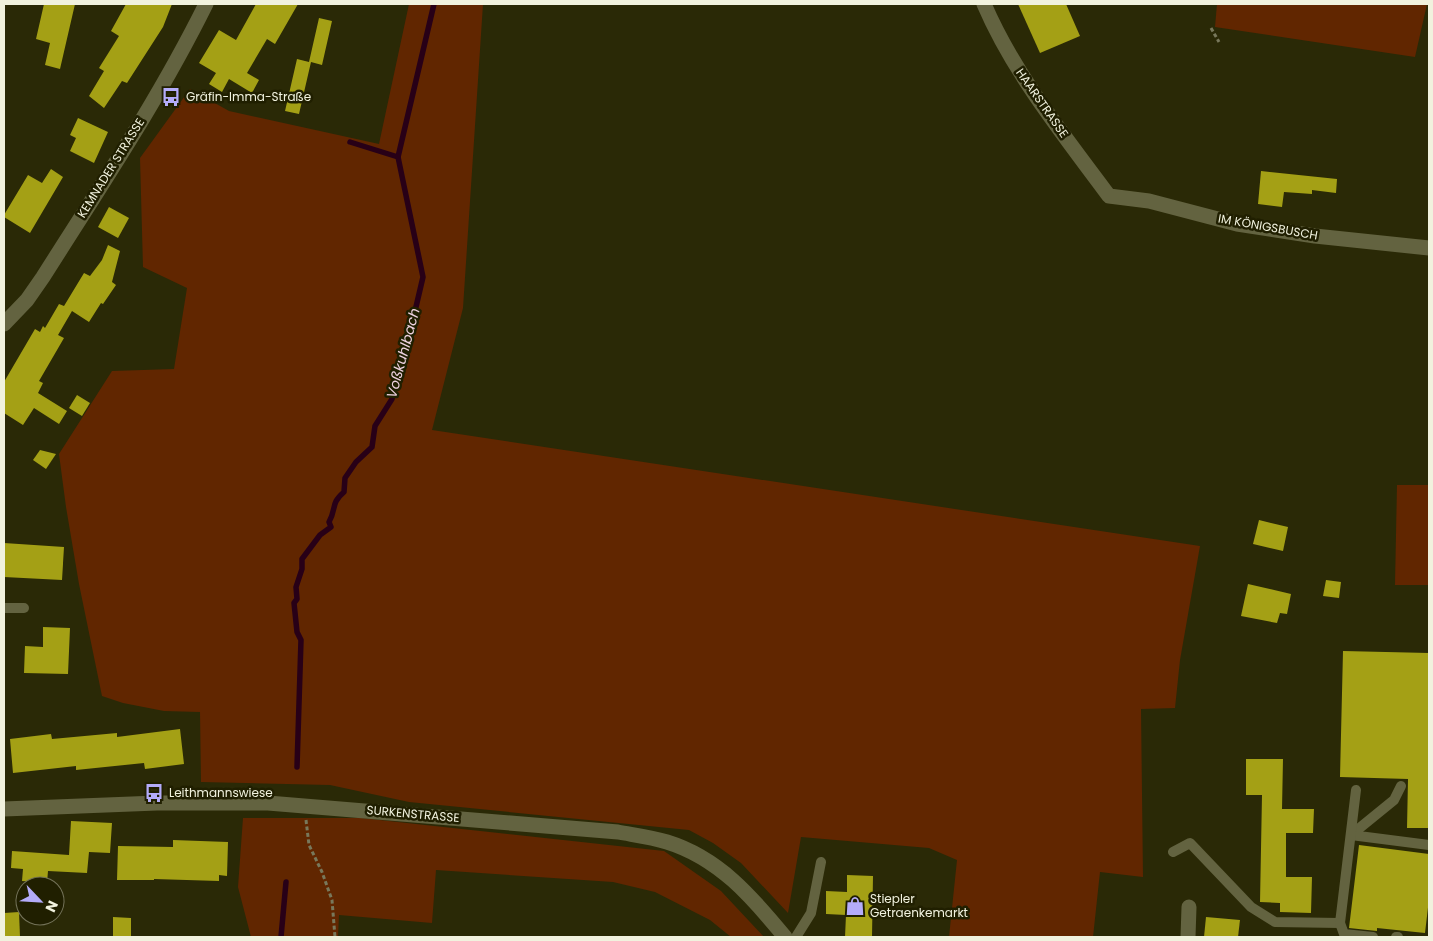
<svg xmlns="http://www.w3.org/2000/svg" width="1433" height="941" font-family="Poppins,sans-serif">
  <style>
    .green { fill: #612600 }
    .lines { fill: none; stroke-linecap: round; stroke-linejoin: round }
    .stream { stroke: #280017; stroke-width: 5.5 }
    .building { fill: #a4a015 }
    .path { stroke: #78785b; stroke-width: 3; stroke-dasharray: 4 2.5; stroke-linecap: butt }
    .service { stroke: #636340; stroke-width: 10 }
    .minor { stroke: #636340; stroke-width: 15 }
    .tertiary { stroke: #636340; stroke-width: 15 }
    .secondary { stroke: #636340; stroke-width: 15 }
    .labels { text-anchor: middle; stroke-width: 5; stroke-linejoin: round; paint-order: stroke }
    .poi-label { font-size: 12px; fill: #f1f2de; stroke: #201f00; text-anchor: start }
    .street-label { font-size: 12px; fill: #f1f2de; stroke: #201f00 }
    .water-label { font-size: 14px; font-style: italic; fill: #eed2df; stroke: #201f00 }
  </style>
  <rect width="100%" height="100%" fill="#2a2906"/>
  <!-- green -->
  <g class="green">
    <path d="M 409,4 L 483,4 L 463,308 L 432,430 L 1200,546 L 1180,660 L 1175,708 L 1141,709 L 1143,877 L 1100,872 L 1093,937 L 949,937 L 957,860 L 929,848 L 801,837 L 788,913 L 741,863 L 713,843 L 689,830 L 409,802 L 330,785 L 201,782 L 200,712 L 164,711 L 123,703 L 102,696 L 79,584 L 66,507 L 59,454 L 112,371 L 174,369 L 187,288 L 143,267 L 140,158 L 190,89 L 229,111 L 379,144 Z"/>
    <path d="M 1217,4 L 1427,4 L 1415,57 L 1215,27 Z"/>
    <path d="M 1397,485 L 1429,485 L 1429,585 L 1395,585 Z"/>
    <path d="M 243,818 L 361,818 L 664,851 L 721,891 L 764,937 L 731,937 L 710,920 L 655,892 L 613,882 L 436,870 L 432,923 L 339,915 L 338,937 L 251,937 L 238,887 Z"/>
  </g>
  <g class="lines">
    <!-- stream -->
    <g class="stream">
      <path d="M 350,142 L 398,157"/>
      <path d="M 297,767 L 301,640 L 297,632 L 294,603 L 297,599 L 296,587 L 302,569 L 302,559 L 320,535 L 331,527 L 329,522 C 337,508 330,504 344,492 L 345,478 L 356,462 L 372,447 L 375,426 L 392,399 L 394,389 L 400,375 L 423,277 L 398,157 L 434,4"/>
      <path d="M 281,937 L 286,882"/>
    </g>
  </g>
  <!-- building -->
  <g class="building">
    <path d="M 44,4 L 75,4 L 60,69 L 45,65 L 50,43 L 36,39 Z"/>
    <path d="M 126,4 L 172,4 L 163,27 L 127,83 L 122,81 L 104,108 L 89,96 L 104,71 L 99,68 L 119,36 L 111,31 Z"/>
    <path d="M 256,4 L 298,4 L 275,44 L 267,39 L 247,73 L 259,80 L 252,93 L 229,79 L 222,92 L 209,84 L 216,73 L 199,63 L 219,30 L 236,40 Z"/>
    <path d="M 1018,4 L 1066,4 L 1080,36 L 1040,53 Z"/>
    <path d="M 319,18 L 332,21 L 322,65 L 311,62 L 299,114 L 285,111 L 297,59 L 309,62 Z"/>
    <path d="M 78,118 L 108,132 L 94,163 L 70,151 L 76,138 L 70,135 Z"/>
    <path d="M 51,169 L 63,177 L 30,233 L 4,217 L 4,215 L 28,175 L 42,183 Z"/>
    <path d="M 1261,171 L 1337,179 L 1336,193 L 1312,190 L 1312,194 L 1284,192 L 1282,207 L 1258,204 Z"/>
    <path d="M 109,207 L 129,218 L 118,238 L 98,227 Z"/>
    <path d="M 108,245 L 120,251 L 112,282 L 116,285 L 103,304 L 101,303 L 89,322 L 72,311 L 58,335 L 64,338 L 39,381 L 43,383 L 38,393 L 67,411 L 59,424 L 34,408 L 23,425 L 4,413 L 4,382 L 35,329 L 40,332 L 43,326 L 45,328 L 59,304 L 64,306 L 84,273 L 90,276 L 102,260 Z"/>
    <path d="M 77,395 L 90,403 L 82,416 L 69,408 Z"/>
    <path d="M 40,450 L 56,454 L 46,469 L 33,460 Z"/>
    <path d="M 1259,520 L 1288,527 L 1283,551 L 1253,544 Z"/>
    <path d="M 4,543 L 64,547 L 62,580 L 4,577 Z"/>
    <path d="M 1326,580 L 1341,582 L 1339,598 L 1323,596 Z"/>
    <path d="M 1248,584 L 1291,594 L 1287,614 L 1280,613 L 1277,623 L 1241,616 Z"/>
    <path d="M 43,627 L 70,628 L 68,674 L 24,673 L 25,646 L 43,647 Z"/>
    <path d="M 1343,651 L 1429,653 L 1428,799 L 1429,799 L 1429,828 L 1407,828 L 1408,779 L 1340,777 Z"/>
    <path d="M 180,729 L 184,764 L 145,769 L 144,763 L 76,770 L 76,766 L 13,773 L 10,739 L 51,734 L 52,739 L 117,733 L 117,737 Z"/>
    <path d="M 1246,759 L 1283,759 L 1282,809 L 1314,809 L 1313,833 L 1286,833 L 1286,877 L 1312,877 L 1311,913 L 1280,912 L 1280,903 L 1260,902 L 1262,795 L 1246,795 Z"/>
    <path d="M 71,821 L 112,823 L 110,853 L 89,852 L 87,873 L 48,871 L 47,883 L 22,881 L 23,869 L 11,868 L 12,851 L 69,855 Z"/>
    <path d="M 173,840 L 228,842 L 227,876 L 219,875 L 219,881 L 154,879 L 154,880 L 117,880 L 118,846 L 173,847 Z"/>
    <path d="M 1359,845 L 1429,854 L 1429,899 L 1425,933 L 1377,928 L 1377,931 L 1349,928 Z"/>
    <path d="M 847,875 L 873,876 L 872,937 L 845,937 L 846,915 L 826,914 L 826,891 L 847,892 Z"/>
    <path d="M 19,912 L 20,937 L 4,937 L 4,913 Z"/>
    <path d="M 113,917 L 131,918 L 131,937 L 113,937 Z"/>
    <path d="M 1206,917 L 1240,920 L 1238,937 L 1204,937 Z"/>
  </g>
  <g class="lines">
    <!-- path -->
    <g class="path">
      <path d="M 1211,28 L 1219,42"/>
      <path d="M 306,820 L 309,845 L 322,872 L 332,900 L 335,937"/>
    </g>
    <!-- service -->
    <g class="service">
      <path d="M 4,608 L 24,608"/>
      <path d="M 1401,786 L 1394,800 L 1351,835 L 1429,845"/>
      <path d="M 1173,852 L 1190,843 L 1251,907 L 1275,922 L 1340,923 L 1356,790"/>
      <path d="M 1340,923 L 1344,934 L 1373,937"/>
      <path d="M 796,937 L 811,913 L 821,862"/>
      <path d="M 1396,937 L 1398,937"/>
    </g>
    <!-- minor -->
    <g class="minor">
      <path d="M 984,4 C 1014,74 1064,135 1109,196 L 1149,201 L 1237,224 L 1315,236 L 1429,248"/>
      <path d="M 1188,937 L 1189,907"/>
    </g>
    <!-- tertiary -->
    <path class="tertiary" d="M 4,809 L 157,803 L 268,803 L 618,832 C 634,835 651,837 667,842 C 719,858 752,897 785,937"/>
    <!-- secondary -->
    <path class="secondary" d="M 4,324 L 27,300 L 43,277 C 100,187 159,99 206,4"/>
  </g>
  <!-- icons -->
  <defs>
    <g id="bus-bare" transform="scale(1.5)"><path d="M-5-6H5V4H4V6H2V4H-2V6H-4V4H-5ZM-3.5-4V0h7V-4ZM-3.5 1.2v1.5H-2V1.2ZM2 1.2v1.5H3.5V1.2Z" fill="#b4acf9" stroke="#201f00" stroke-width="2.5" paint-order="stroke"/></g>
    <g id="shop-bare" transform="scale(1.5)"><path d="M-5-2.5h2.3a2.7 3.5 0 0 1 5.4 0H5L5.5 6h-11ZM-1.5-2.5h3a1.5 2.3 0 0 0-3 0Z" fill="#b4acf9" stroke="#201f00" stroke-width="2.5" paint-order="stroke"/></g>
  </defs>
  <g fill-rule="evenodd">
    <use href="#bus-bare" x="171" y="97"/>
    <use href="#bus-bare" x="154" y="793"/>
    <use href="#shop-bare" x="855" y="906"/>
  </g>
  <g class="labels">
    <!-- poi labels -->
    <g class="poi-label">
      <text x="186" y="101">Gräfin-Imma-Straße</text>
      <text x="169" y="797">Leithmannswiese</text>
      <text x="870" y="903">Stiepler<tspan x="870" dy="14">Getraenkemarkt</tspan></text>
    </g>
    <!-- street labels -->
    <g class="street-label">
      <text transform="translate(1042 103) rotate(55)" y="4">HAARSTRASSE</text>
      <text transform="translate(111 168) rotate(-58)" y="4">KEMNADER STRASSE</text>
      <text transform="translate(1268 227) rotate(10)" y="4">IM KÖNIGSBUSCH</text>
      <text transform="translate(413 814) rotate(5)" y="4">SURKENSTRASSE</text>
    </g>
    <!-- water labels -->
    <g class="water-label">
      <text transform="translate(403 353) rotate(-75)" y="5">Voßkuhlbach</text>
    </g>
  </g>
  <!-- border -->
  <rect width="1433" height="941" fill="none" stroke="#f1f2de" stroke-width="10"/>
  <!-- north arrow -->
  <g transform="translate(40 901) rotate(115)"><circle r="24" fill="#201f00" stroke="#747359"/>
  <path d="M0-4L9 19L0 12L-9 19Z" fill="#b4acf9"/>
  <text y="-8" font-size="14" font-weight="bold" text-anchor="middle" fill="#f1f2de">N</text>
  </g>
</svg>
